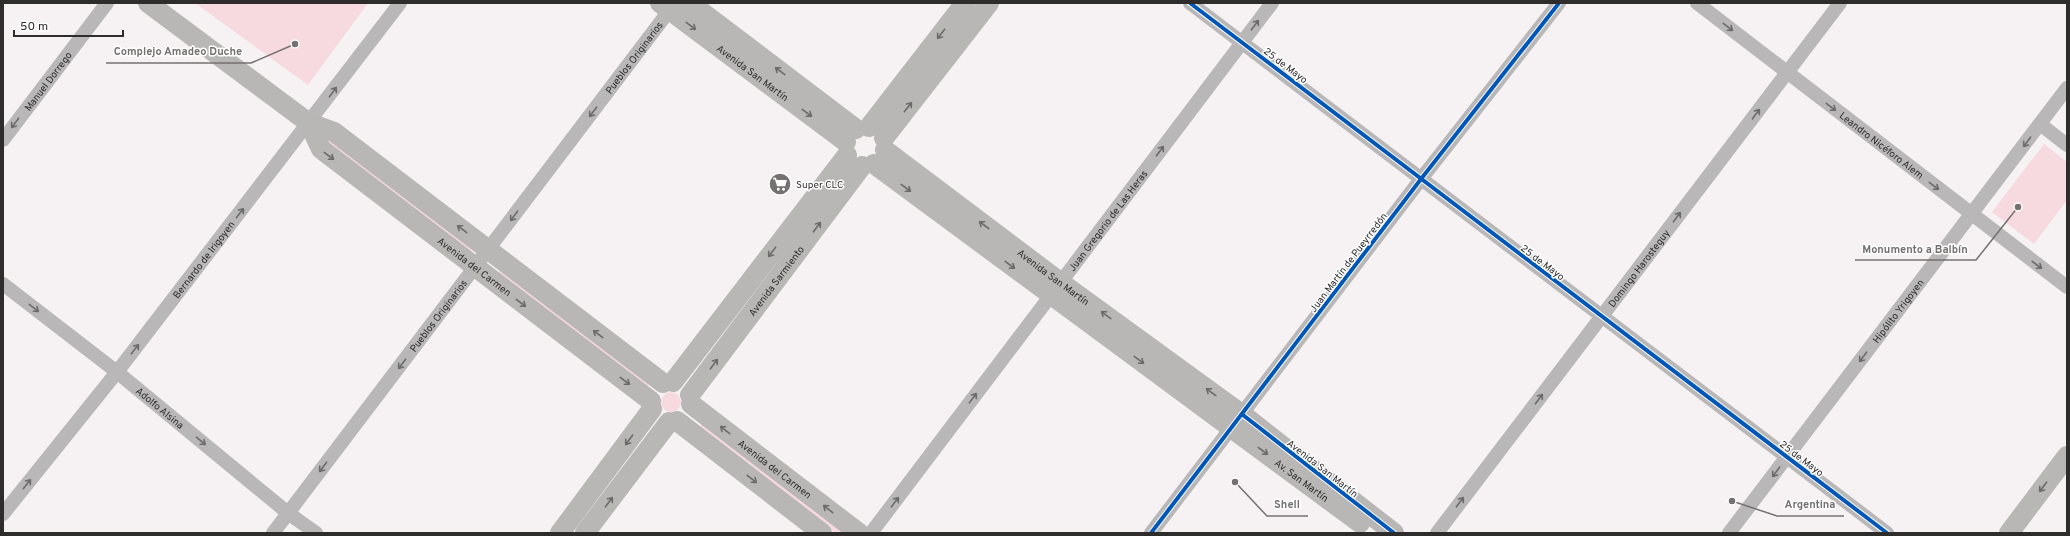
<svg xmlns="http://www.w3.org/2000/svg" width="2070" height="536" font-family="Overpass,sans-serif">
  <style>
    .green { fill: #f7dae0 }
    .lines { fill: none; stroke-linecap: round; stroke-linejoin: round }
    .street { stroke: #b9b7b7; stroke-width: 14 }
    .secondary { stroke: #b9b6b6; stroke-width: 20 }
    .cycleway-casing { stroke: #fff; stroke-width: 6 }
    .cycleway { stroke: #0057b8; stroke-width: 4 }
    .oneway { stroke: #6d6b6b }
    .oneway2 { stroke: #6d6a6a }
    .labels { text-anchor: middle; stroke-width: 3; stroke-linejoin: round; paint-order: stroke }
    .street-label { font-size: 10px; fill: #2f2c2c; stroke: #fff }
    .poi-label { font-size: 10px; fill: #2f2c2c; stroke: #fff; text-anchor: start }
    .leader { fill: none; stroke: #757171; stroke-width: 1.5 }
    .callout-dot { fill: #757171; stroke: #fff; stroke-width: 1.5 }
    .callout-label { font-size: 11px; text-anchor: middle; font-weight: bold; fill: #757171; stroke: #fff; stroke-width: 3; stroke-linejoin: round; paint-order: stroke }
  </style>
  <rect width="100%" height="100%" fill="#f6f1f2"/>
  <!-- green -->
  <g class="green">
    <path d="M 195,3 L 368,3 L 308,85 Z"/>
    <path d="M 325,132 L 473,247 L 468,253 L 320,139 Z"/>
    <path d="M 2044,144 L 2067,162 L 2067,200 L 2034,244 L 1992,212 Z"/>
    <path d="M 501,269 L 650,382 L 645,389 L 496,275 Z"/>
    <circle cx="671" cy="402" r="10"/>
    <path d="M 703,422 L 848,533 L 835,533 L 698,428 Z"/>
  </g>
  <g class="lines">
    <!-- street -->
    <g class="street">
      <path d="M 1190,3 L 1887,533"/>
      <path id="s1" d="M 1697,3 L 2067,287"/>
      <path d="M 2040,124 L 2067,145"/>
      <path id="s2" d="M 3,140 L 107,3"/>
      <path id="s3" d="M 3,284 L 117,372 L 288,513 L 316,533"/>
      <path id="s4" d="M 3,514 L 117,372 L 400,3"/>
      <path id="s5" d="M 273,533 L 675,3"/>
      <path id="s6" d="M 871,533 L 1272,3"/>
      <path d="M 1151,533 L 1421,179 L 1559,3"/>
      <path id="s7" d="M 1437,533 L 1840,3"/>
      <path id="s8" d="M 1729,533 L 2067,88"/>
    </g>
    <!-- secondary -->
    <g class="secondary">
      <path d="M 148,3 L 309,123 L 334,132 L 663,383"/>
      <path id="s9" d="M 660,3 L 846,142"/>
      <path d="M 690,3 L 856,129"/>
      <path id="s10" d="M 309,123 L 321,149 L 651,401"/>
      <path d="M 869,127 L 965,3"/>
      <path d="M 884,138 L 989,3"/>
      <path id="s11" d="M 885,150 L 1060,282 L 1243,415 L 1394,533"/>
      <path id="s12" d="M 874,164 L 1360,523"/>
      <path d="M 673,382 L 847,155"/>
      <path id="s13" d="M 690,395 L 862,166"/>
      <path id="s14" d="M 691,404 L 859,533"/>
      <path d="M 677,421 L 822,533"/>
      <path d="M 560,533 L 652,409"/>
      <path d="M 585,533 L 669,422"/>
      <path d="M 2009,533 L 2067,456"/>
    </g>
    <!-- cycleway casing -->
    <g class="cycleway-casing">
      <g id="cycleway">
        <path d="M 1190,3 L 1887,533"/>
        <path d="M 1243,415 L 1394,533"/>
        <path d="M 1151,533 L 1421,179 L 1559,3"/>
      </g>
    </g>
    <!-- cycleway -->
    <use href="#cycleway" class="cycleway"/>
  </g>
  <!-- one-way arrows -->
  <defs><path id="oneway-shaft" d="M-6 0H5M1.5-3L5.5 0L1.5 3" fill="none" stroke-width="1.6" stroke-linecap="round" stroke-linejoin="round"/></defs>
  <g class="oneway">
    <use href="#oneway-shaft" transform="translate(1255 25) rotate(-53)"/>
    <use href="#oneway-shaft" transform="translate(1728 27) rotate(38)"/>
    <use href="#oneway-shaft" transform="translate(333 92) rotate(-53)"/>
    <use href="#oneway-shaft" transform="translate(1831 107) rotate(37)"/>
    <use href="#oneway-shaft" transform="translate(593 112) rotate(127)"/>
    <use href="#oneway-shaft" transform="translate(1756 114) rotate(-53)"/>
    <use href="#oneway-shaft" transform="translate(15 123) rotate(127)"/>
    <use href="#oneway-shaft" transform="translate(2027 142) rotate(127)"/>
    <use href="#oneway-shaft" transform="translate(1160 151) rotate(-53)"/>
    <use href="#oneway-shaft" transform="translate(1934 186) rotate(37)"/>
    <use href="#oneway-shaft" transform="translate(240 213) rotate(-52)"/>
    <use href="#oneway-shaft" transform="translate(514 216) rotate(127)"/>
    <use href="#oneway-shaft" transform="translate(1677 217) rotate(-53)"/>
    <use href="#oneway-shaft" transform="translate(2037 265) rotate(37)"/>
    <use href="#oneway-shaft" transform="translate(34 308) rotate(38)"/>
    <use href="#oneway-shaft" transform="translate(135 349) rotate(-52)"/>
    <use href="#oneway-shaft" transform="translate(1863 357) rotate(127)"/>
    <use href="#oneway-shaft" transform="translate(402 364) rotate(127)"/>
    <use href="#oneway-shaft" transform="translate(973 398) rotate(-53)"/>
    <use href="#oneway-shaft" transform="translate(1539 399) rotate(-53)"/>
    <use href="#oneway-shaft" transform="translate(201 441) rotate(40)"/>
    <use href="#oneway-shaft" transform="translate(323 467) rotate(127)"/>
    <use href="#oneway-shaft" transform="translate(1776 472) rotate(127)"/>
    <use href="#oneway-shaft" transform="translate(27 484) rotate(-51)"/>
    <use href="#oneway-shaft" transform="translate(895 502) rotate(-53)"/>
    <use href="#oneway-shaft" transform="translate(1460 502) rotate(-53)"/>
  </g>
  <g class="oneway2">
    <use href="#oneway-shaft" transform="translate(691 26) rotate(37)"/>
    <use href="#oneway-shaft" transform="translate(941 34) rotate(128)"/>
    <use href="#oneway-shaft" transform="translate(780 71) rotate(-143)"/>
    <use href="#oneway-shaft" transform="translate(908 107) rotate(-52)"/>
    <use href="#oneway-shaft" transform="translate(807 113) rotate(37)"/>
    <use href="#oneway-shaft" transform="translate(329 156) rotate(37)"/>
    <use href="#oneway-shaft" transform="translate(906 188) rotate(37)"/>
    <use href="#oneway-shaft" transform="translate(984 225) rotate(-143)"/>
    <use href="#oneway-shaft" transform="translate(817 227) rotate(-53)"/>
    <use href="#oneway-shaft" transform="translate(462 229) rotate(-143)"/>
    <use href="#oneway-shaft" transform="translate(772 252) rotate(127)"/>
    <use href="#oneway-shaft" transform="translate(1010 265) rotate(37)"/>
    <use href="#oneway-shaft" transform="translate(521 303) rotate(37)"/>
    <use href="#oneway-shaft" transform="translate(1106 315) rotate(-144)"/>
    <use href="#oneway-shaft" transform="translate(598 334) rotate(-143)"/>
    <use href="#oneway-shaft" transform="translate(1139 360) rotate(36)"/>
    <use href="#oneway-shaft" transform="translate(714 364) rotate(-53)"/>
    <use href="#oneway-shaft" transform="translate(625 381) rotate(37)"/>
    <use href="#oneway-shaft" transform="translate(1211 392) rotate(-144)"/>
    <use href="#oneway-shaft" transform="translate(725 430) rotate(-142)"/>
    <use href="#oneway-shaft" transform="translate(629 440) rotate(127)"/>
    <use href="#oneway-shaft" transform="translate(1263 451) rotate(37)"/>
    <use href="#oneway-shaft" transform="translate(752 479) rotate(38)"/>
    <use href="#oneway-shaft" transform="translate(2043 487) rotate(127)"/>
    <use href="#oneway-shaft" transform="translate(609 502) rotate(-53)"/>
    <use href="#oneway-shaft" transform="translate(828 509) rotate(-142)"/>
  </g>
  <!-- icons -->
  <defs>
    <g id="supermarket-disc" transform="scale(1.15)"><circle r="9.5" fill="#757171" stroke="#fff"/><path d="M-6-5.5h2.5l.6 2H6L4.5 2H-2.5L-4.4-4H-6ZM-1.5 3.2a1.3 1.3 0 1 0 .1 0ZM3 3.2a1.3 1.3 0 1 0 .1 0Z" fill="#fff"/></g>
  </defs>
  <g fill-rule="evenodd">
    <use href="#supermarket-disc" x="780" y="184"/>
  </g>
  <g class="labels">
    <!-- street labels -->
    <g class="street-label">
      <text dy="4" stroke="none"><textPath href="#s5" startOffset="597">Pueblos Originarios</textPath></text>
      <text transform="translate(1286 65) rotate(37)" y="4">25 de Mayo</text>
      <text dy="4" stroke="none"><textPath href="#s9" startOffset="116">Avenida San Martín</textPath></text>
      <text dy="4" stroke="none"><textPath href="#s2" startOffset="74">Manuel Dorrego</textPath></text>
      <text dy="4" stroke="none"><textPath href="#s1" startOffset="233">Leandro Nicéforo Alem</textPath></text>
      <text dy="4" stroke="none"><textPath href="#s6" startOffset="392">Juan Gregorio de Las Heras</textPath></text>
      <text dy="4" stroke="none"><textPath href="#s4" startOffset="324">Bernardo de Irigoyen</textPath></text>
      <text transform="translate(1348 262) rotate(-53)" y="4">Juan Martín de Pueyrredón</text>
      <text transform="translate(1543 262) rotate(37)" y="4">25 de Mayo</text>
      <text dy="4" stroke="none"><textPath href="#s10" startOffset="222">Avenida del Carmen</textPath></text>
      <text dy="4" stroke="none"><textPath href="#s7" startOffset="333">Domingo Harosteguy</textPath></text>
      <text dy="4" stroke="none"><textPath href="#s11" startOffset="211">Avenida San Martín</textPath></text>
      <text dy="4" stroke="none"><textPath href="#s13" startOffset="143">Avenida Sarmiento</textPath></text>
      <text dy="4" stroke="none"><textPath href="#s8" startOffset="279">Hipólito Yrigoyen</textPath></text>
      <text dy="4" stroke="none"><textPath href="#s5" startOffset="273">Pueblos Originarios</textPath></text>
      <text dy="4" stroke="none"><textPath href="#s3" startOffset="200">Adolfo Alsina</textPath></text>
      <text transform="translate(1802 458) rotate(37)" y="4">25 de Mayo</text>
      <text transform="translate(1323 468) rotate(38)" y="4">Avenida San Martín</text>
      <text dy="4" stroke="none"><textPath href="#s14" startOffset="106">Avenida del Carmen</textPath></text>
      <text dy="4" stroke="none"><textPath href="#s12" startOffset="532">Av. San Martín</textPath></text>
    </g>
    <!-- poi labels -->
    <g class="poi-label">
      <text x="796" y="188">Super CLC</text>
    </g>
  </g>
  <!-- callouts -->
  <path class="leader" d="M295 44L251 63H106M2018 207L1976 260H1855M1235 482L1267 516H1308M1732 501L1777 516H1844"/>
  <g class="callout-dot">
    <circle cx="295" cy="44" r="4"/>
    <circle cx="2018" cy="207" r="4"/>
    <circle cx="1235" cy="482" r="4"/>
    <circle cx="1732" cy="501" r="4"/>
  </g>
  <g class="callout-label">
    <text x="178" y="55">Complejo Amadeo Duche</text>
    <text x="1915" y="253">Monumento a Balbín</text>
    <text x="1287" y="508">Shell</text>
    <text x="1810" y="508">Argentina</text>
  </g>
  <!-- border -->
  <rect width="2070" height="536" fill="none" stroke="#2f2c2c" stroke-width="8"/>
  <!-- scale -->
  <path d="M14 30v6h109v-6" fill="none" stroke="#2f2c2c" stroke-width="2"/>
  <text x="20" y="30" font-size="12" fill="#2f2c2c" stroke="#ffffff" stroke-width="3" paint-order="stroke">50 m</text>
</svg>
